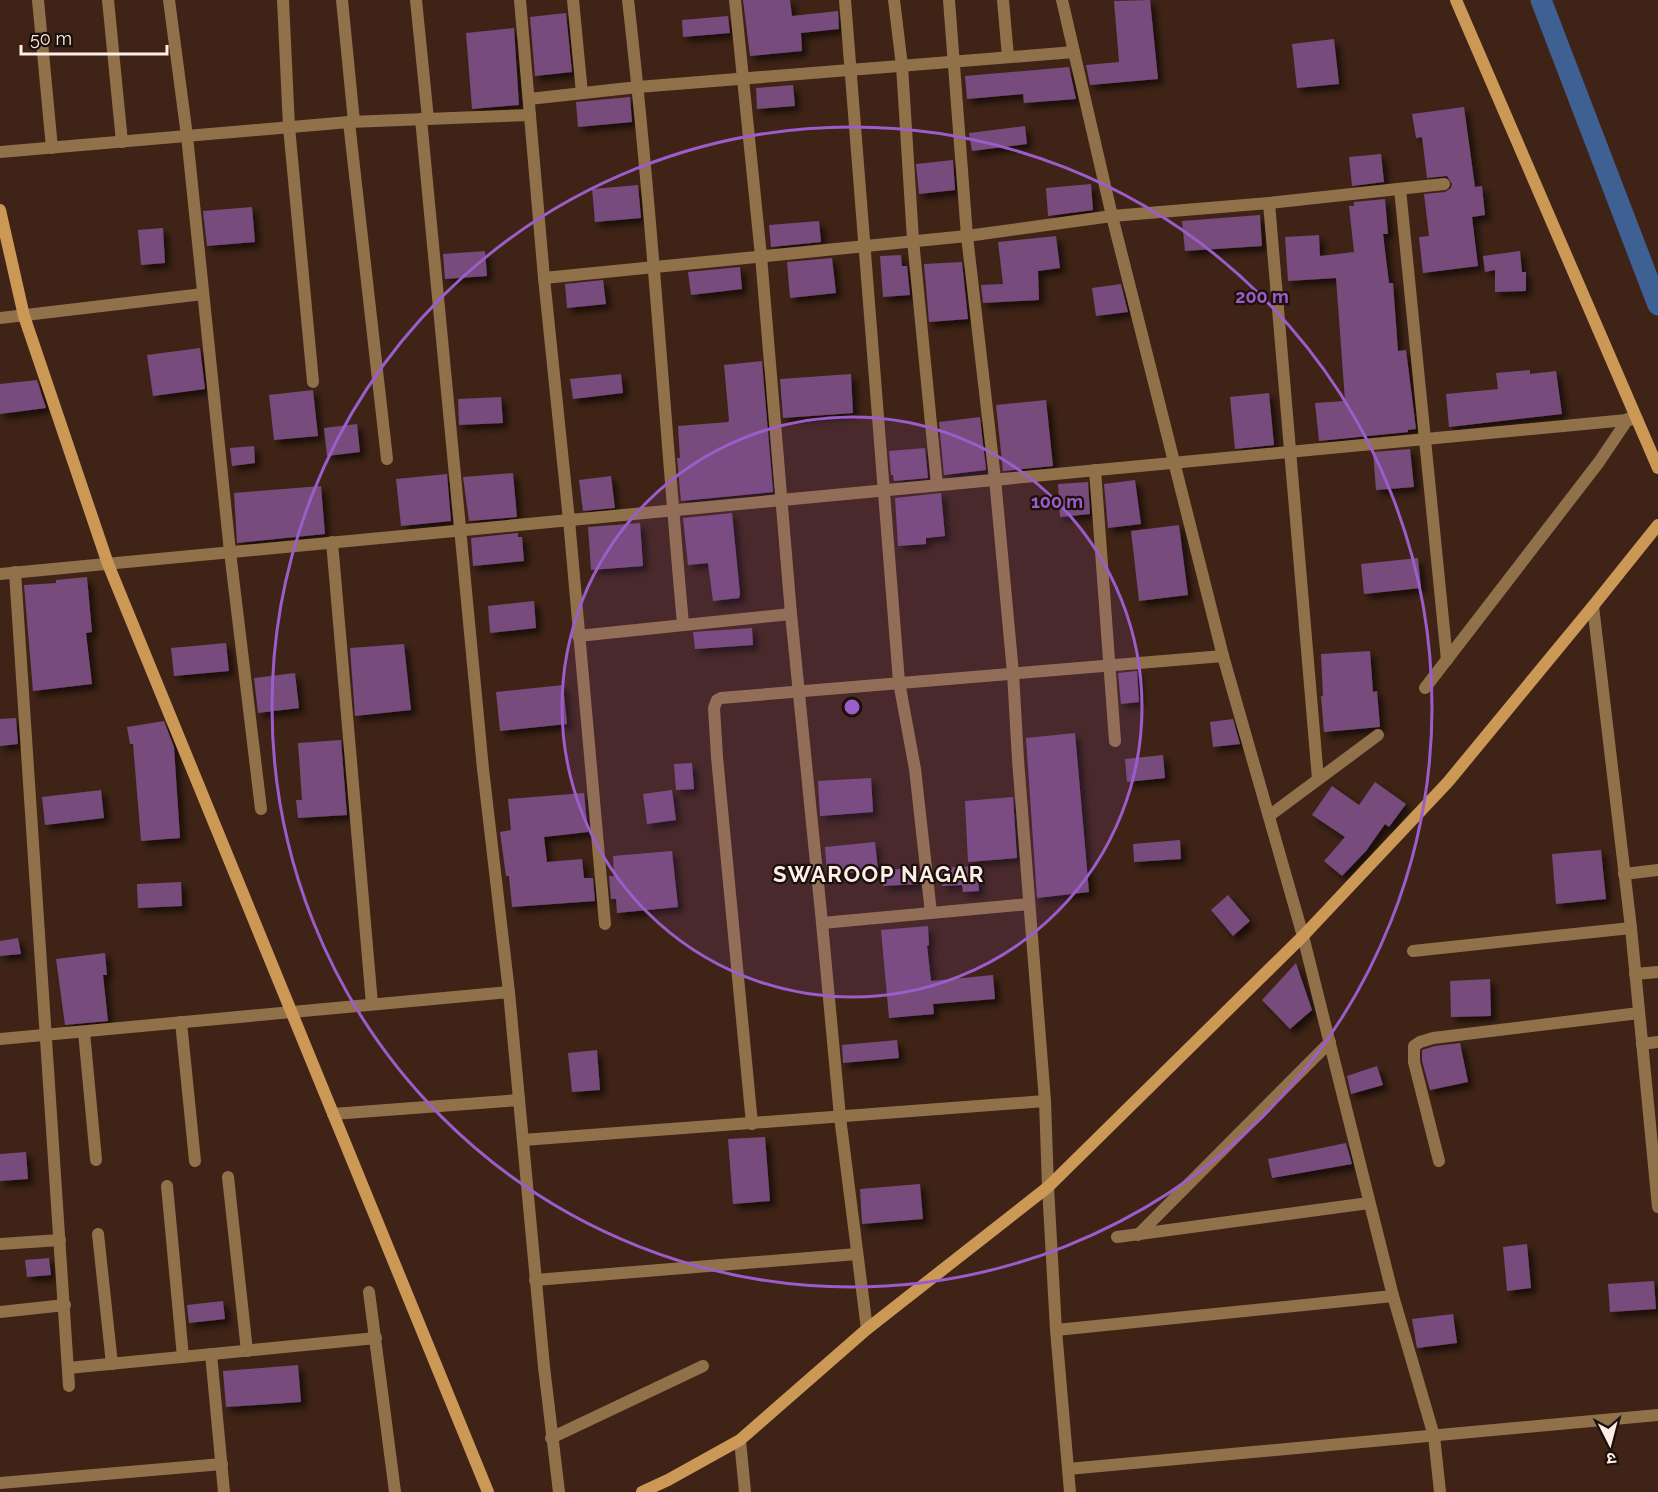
<svg xmlns="http://www.w3.org/2000/svg" width="1658" height="1492" font-family="Raleway,'Noto Sans Devanagari',sans-serif">
  <style>
    .lines { fill: none; stroke-linecap: round; stroke-linejoin: round }
    .canal { stroke: #3e6093; stroke-width: 21 }
    .building { fill: #774b7c; filter: url(#shadow) }
    .street { stroke: #917149; stroke-width: 12 }
    .secondary { stroke: #cb9856; stroke-width: 12 }
    .ring { fill: none; stroke: #9c5cc9; stroke-width: 3 }
    .labels { text-anchor: middle; stroke-width: 4.5; stroke-linejoin: round; paint-order: stroke }
    .district-label { font-size: 22px; font-weight: bold; letter-spacing: 1.5px; fill: #fdeee7; stroke: #1c100a }
    .centre { fill: #9c5cc9; stroke: #1c100a; stroke-width: 3 }
    .ring-label { font-size: 18px; text-anchor: middle; font-weight: bold; fill: #9c5cc9; stroke: #1c100a; stroke-width: 4.5; stroke-linejoin: round; paint-order: stroke }
  </style>
  <defs>
    <filter id="shadow"><feDropShadow dx="5" dy="5" stdDeviation="3" flood-color="#0009"/></filter>
  </defs>
  <rect width="100%" height="100%" fill="#3e2316"/>
  <g class="lines">
    <!-- canal -->
    <path class="canal" d="M 1541,0 L 1658,305"/>
  </g>
  <!-- building -->
  <g class="building">
    <path d="M 743,0 L 790,0 L 792,16 L 838,11 L 839,29 L 801,33 L 802,51 L 750,56 Z"/>
    <path d="M 1150,0 L 1158,79 L 1090,85 L 1086,65 L 1119,62 L 1114,1 Z"/>
    <path d="M 566,13 L 572,72 L 535,76 L 530,17 Z"/>
    <path d="M 728,16 L 730,33 L 683,37 L 682,20 Z"/>
    <path d="M 514,28 L 519,105 L 472,109 L 466,33 Z"/>
    <path d="M 1334,39 L 1339,84 L 1297,88 L 1292,44 Z"/>
    <path d="M 1069,67 L 1076,99 L 1024,103 L 1023,94 L 967,99 L 965,76 Z"/>
    <path d="M 793,85 L 795,106 L 757,109 L 756,88 Z"/>
    <path d="M 630,97 L 632,122 L 578,127 L 576,102 Z"/>
    <path d="M 1464,107 L 1475,187 L 1482,186 L 1485,215 L 1472,217 L 1478,266 L 1423,273 L 1419,237 L 1429,236 L 1424,194 L 1445,192 L 1451,188 L 1452,184 L 1447,176 L 1427,178 L 1422,137 L 1416,138 L 1412,114 Z"/>
    <path d="M 1025,126 L 1027,144 L 972,151 L 969,133 Z"/>
    <path d="M 1381,154 L 1384,182 L 1352,186 L 1349,157 Z"/>
    <path d="M 953,160 L 955,190 L 919,194 L 916,164 Z"/>
    <path d="M 1091,184 L 1093,210 L 1048,216 L 1046,188 Z"/>
    <path d="M 638,185 L 641,218 L 595,222 L 592,189 Z"/>
    <path d="M 1385,199 L 1388,234 L 1383,234 L 1389,283 L 1393,283 L 1398,351 L 1406,350 L 1416,429 L 1408,430 L 1408,432 L 1319,441 L 1315,403 L 1345,401 L 1336,278 L 1288,281 L 1285,237 L 1319,235 L 1320,256 L 1354,252 L 1349,206 L 1354,206 L 1354,202 Z"/>
    <path d="M 252,207 L 255,242 L 207,246 L 203,211 Z"/>
    <path d="M 1260,215 L 1262,246 L 1185,251 L 1182,221 Z"/>
    <path d="M 819,221 L 821,242 L 771,247 L 769,225 Z"/>
    <path d="M 163,228 L 165,263 L 141,265 L 138,230 Z"/>
    <path d="M 1056,236 L 1060,268 L 1038,271 L 1039,300 L 983,303 L 981,285 L 1003,284 L 998,242 Z"/>
    <path d="M 485,251 L 487,276 L 445,279 L 443,254 Z"/>
    <path d="M 1520,251 L 1522,272 L 1526,272 L 1526,291 L 1495,292 L 1495,270 L 1485,272 L 1483,256 Z"/>
    <path d="M 901,255 L 902,266 L 907,266 L 910,295 L 883,297 L 880,256 Z"/>
    <path d="M 832,258 L 836,293 L 790,298 L 787,262 Z"/>
    <path d="M 962,262 L 968,319 L 929,322 L 924,264 Z"/>
    <path d="M 740,267 L 742,289 L 691,295 L 688,272 Z"/>
    <path d="M 603,280 L 606,304 L 567,308 L 565,284 Z"/>
    <path d="M 1121,284 L 1128,312 L 1096,316 L 1092,288 Z"/>
    <path d="M 200,348 L 205,389 L 153,396 L 147,355 Z"/>
    <path d="M 762,361 L 773,492 L 681,501 L 677,458 L 680,458 L 678,426 L 728,422 L 729,420 L 724,365 Z"/>
    <path d="M 1530,370 L 1530,374 L 1556,371 L 1562,414 L 1449,427 L 1446,394 L 1498,389 L 1496,373 Z"/>
    <path d="M 621,374 L 623,393 L 573,399 L 570,379 Z"/>
    <path d="M 851,374 L 853,413 L 783,418 L 780,379 Z"/>
    <path d="M 37,380 L 46,408 L 0,414 L 0,384 Z"/>
    <path d="M 313,390 L 318,436 L 274,440 L 269,395 Z"/>
    <path d="M 1269,393 L 1274,445 L 1235,449 L 1230,397 Z"/>
    <path d="M 501,397 L 503,423 L 459,425 L 458,399 Z"/>
    <path d="M 1046,400 L 1053,466 L 1003,471 L 996,405 Z"/>
    <path d="M 980,417 L 986,470 L 944,475 L 939,422 Z"/>
    <path d="M 357,424 L 360,452 L 327,456 L 324,428 Z"/>
    <path d="M 254,446 L 255,463 L 232,466 L 230,448 Z"/>
    <path d="M 925,448 L 928,478 L 894,481 L 893,475 L 891,475 L 889,451 Z"/>
    <path d="M 1410,449 L 1414,487 L 1376,490 L 1373,452 Z"/>
    <path d="M 513,473 L 517,517 L 469,521 L 463,477 Z"/>
    <path d="M 447,474 L 451,521 L 401,526 L 396,479 Z"/>
    <path d="M 611,476 L 615,508 L 583,511 L 579,480 Z"/>
    <path d="M 1135,480 L 1141,524 L 1108,528 L 1104,484 Z"/>
    <path d="M 1088,482 L 1090,514 L 1060,517 L 1058,484 Z"/>
    <path d="M 321,486 L 325,534 L 237,543 L 234,493 Z"/>
    <path d="M 941,493 L 945,536 L 926,538 L 926,544 L 898,546 L 895,498 Z"/>
    <path d="M 732,513 L 740,594 L 739,598 L 713,601 L 708,563 L 688,565 L 683,518 Z"/>
    <path d="M 640,523 L 643,566 L 591,570 L 588,527 Z"/>
    <path d="M 1179,525 L 1188,595 L 1139,601 L 1131,531 Z"/>
    <path d="M 518,533 L 518,537 L 522,537 L 524,561 L 473,566 L 471,538 Z"/>
    <path d="M 1418,558 L 1421,588 L 1364,594 L 1361,564 Z"/>
    <path d="M 87,577 L 92,632 L 86,633 L 92,684 L 33,691 L 24,585 L 56,583 L 56,580 Z"/>
    <path d="M 534,601 L 536,628 L 490,633 L 488,606 Z"/>
    <path d="M 752,628 L 753,645 L 695,649 L 693,632 Z"/>
    <path d="M 226,643 L 229,671 L 174,676 L 171,648 Z"/>
    <path d="M 404,644 L 411,710 L 355,716 L 350,648 Z"/>
    <path d="M 1370,651 L 1373,692 L 1377,691 L 1380,727 L 1324,732 L 1321,696 L 1323,696 L 1321,654 Z"/>
    <path d="M 1137,671 L 1139,702 L 1121,704 L 1118,673 Z"/>
    <path d="M 295,673 L 299,708 L 258,713 L 254,678 Z"/>
    <path d="M 563,685 L 567,724 L 500,731 L 496,692 Z"/>
    <path d="M 16,718 L 18,744 L 0,746 L 0,719 Z"/>
    <path d="M 1233,719 L 1240,744 L 1213,747 L 1210,722 Z"/>
    <path d="M 164,721 L 174,747 L 180,838 L 141,841 L 133,744 L 130,744 L 127,727 Z"/>
    <path d="M 1075,733 L 1089,892 L 1037,898 L 1026,738 Z"/>
    <path d="M 341,740 L 347,815 L 298,818 L 296,800 L 302,800 L 298,743 Z"/>
    <path d="M 1163,755 L 1165,778 L 1127,782 L 1125,759 Z"/>
    <path d="M 692,763 L 694,789 L 676,790 L 674,764 Z"/>
    <path d="M 871,778 L 873,812 L 820,816 L 818,781 Z"/>
    <path d="M 1375,782 L 1406,804 L 1389,827 L 1385,824 L 1366,851 L 1342,876 L 1324,861 L 1345,837 L 1312,815 L 1332,786 L 1359,805 Z"/>
    <path d="M 101,790 L 104,818 L 45,825 L 42,797 Z"/>
    <path d="M 672,790 L 676,820 L 647,824 L 643,794 Z"/>
    <path d="M 584,793 L 588,832 L 544,837 L 547,862 L 582,859 L 584,878 L 593,878 L 595,901 L 512,907 L 509,876 L 506,876 L 500,832 L 511,830 L 508,799 Z"/>
    <path d="M 1013,797 L 1017,858 L 968,862 L 965,801 Z"/>
    <path d="M 1180,840 L 1181,859 L 1134,862 L 1133,844 Z"/>
    <path d="M 875,842 L 878,870 L 827,875 L 825,847 Z"/>
    <path d="M 1601,850 L 1606,899 L 1556,904 L 1552,854 Z"/>
    <path d="M 672,851 L 678,907 L 617,913 L 616,899 L 611,899 L 609,876 L 614,876 L 613,856 Z"/>
    <path d="M 977,866 L 979,891 L 963,892 L 962,885 L 942,886 L 941,868 Z"/>
    <path d="M 918,868 L 919,884 L 883,886 L 882,870 Z"/>
    <path d="M 181,882 L 182,906 L 138,908 L 137,884 Z"/>
    <path d="M 1228,895 L 1250,921 L 1233,936 L 1211,910 Z"/>
    <path d="M 928,926 L 929,945 L 927,946 L 931,981 L 993,975 L 995,999 L 933,1004 L 934,1014 L 889,1018 L 881,930 Z"/>
    <path d="M 18,938 L 21,954 L 0,956 L 0,941 Z"/>
    <path d="M 105,953 L 107,975 L 103,975 L 108,1021 L 65,1025 L 56,959 Z"/>
    <path d="M 1296,963 L 1312,1010 L 1290,1029 L 1262,1000 Z"/>
    <path d="M 1490,979 L 1491,1016 L 1451,1017 L 1450,981 Z"/>
    <path d="M 897,1040 L 899,1058 L 843,1063 L 842,1045 Z"/>
    <path d="M 1460,1043 L 1468,1082 L 1430,1090 L 1422,1061 L 1422,1050 L 1435,1046 Z"/>
    <path d="M 597,1050 L 600,1090 L 572,1092 L 568,1053 Z"/>
    <path d="M 1377,1066 L 1383,1085 L 1351,1094 L 1347,1076 Z"/>
    <path d="M 765,1137 L 770,1201 L 733,1204 L 728,1139 Z"/>
    <path d="M 1346,1143 L 1352,1164 L 1272,1178 L 1268,1159 Z"/>
    <path d="M 26,1152 L 28,1179 L 0,1181 L 0,1154 Z"/>
    <path d="M 920,1184 L 923,1219 L 862,1224 L 860,1189 Z"/>
    <path d="M 1527,1244 L 1531,1288 L 1507,1291 L 1503,1247 Z"/>
    <path d="M 49,1258 L 51,1275 L 27,1277 L 25,1260 Z"/>
    <path d="M 1654,1281 L 1656,1309 L 1610,1312 L 1608,1284 Z"/>
    <path d="M 223,1301 L 225,1319 L 189,1323 L 187,1305 Z"/>
    <path d="M 1453,1314 L 1457,1343 L 1417,1348 L 1412,1319 Z"/>
    <path d="M 298,1365 L 301,1402 L 226,1407 L 223,1371 Z"/>
  </g>
  <g class="lines">
    <!-- street -->
    <g class="street">
      <path d="M 38,0 L 52,148"/>
      <path d="M 108,0 L 122,142"/>
      <path d="M 169,0 L 187,136 L 230,552 L 261,809"/>
      <path d="M 283,0 L 289,127 L 313,382"/>
      <path d="M 342,0 L 354,122"/>
      <path d="M 416,0 L 428,119"/>
      <path d="M 520,0 L 544,278 L 569,520 L 605,924"/>
      <path d="M 573,0 L 582,93"/>
      <path d="M 628,0 C 652,208 664,416 683,624"/>
      <path d="M 735,0 L 761,256 L 791,614 L 822,923 L 840,1117 L 867,1329"/>
      <path d="M 845,0 L 899,682 L 915,769 L 931,913"/>
      <path d="M 894,0 L 902,66 L 913,240 L 937,485"/>
      <path d="M 949,0 L 967,236 L 995,479 L 1013,673 L 1018,760 L 1045,1101 L 1048,1187 L 1056,1330 L 1068,1469 L 1658,1415"/>
      <path d="M 1003,0 L 1008,57"/>
      <path d="M 1062,0 L 1112,216 L 1223,656 L 1303,936 L 1393,1296 L 1434,1436 L 1440,1492"/>
      <path d="M 529,99 L 638,87 L 1074,52"/>
      <path d="M 421,119 L 483,769 L 509,992 L 544,1367 L 559,1492"/>
      <path d="M 349,122 L 387,459"/>
      <path d="M 0,152 L 349,122 L 530,115"/>
      <path d="M 1400,189 L 1447,660"/>
      <path d="M 1269,203 L 1318,779"/>
      <path d="M 544,278 L 967,236 L 1112,216 L 1269,203 L 1444,184"/>
      <path d="M 0,318 L 203,294"/>
      <path d="M 1095,470 L 1115,741"/>
      <path d="M 332,542 L 372,1004"/>
      <path d="M 15,572 L 69,1386"/>
      <path d="M 0,574 L 1637,419"/>
      <path d="M 1593,606 L 1631,928 L 1658,1207"/>
      <path d="M 578,636 L 791,614"/>
      <path d="M 1425,688 L 1599,462 L 1628,419"/>
      <path d="M 1269,816 L 1378,735"/>
      <path d="M 1624,874 L 1658,870"/>
      <path d="M 822,923 L 1029,904"/>
      <path d="M 1413,951 L 1631,928"/>
      <path d="M 1635,974 L 1658,972"/>
      <path d="M 181,1022 L 195,1161"/>
      <path d="M 84,1032 L 96,1160"/>
      <path d="M 0,1039 L 509,992"/>
      <path d="M 1642,1044 L 1658,1042"/>
      <path d="M 333,1114 L 519,1100"/>
      <path d="M 752,1124 L 717,757 L 714,708 L 717,700 L 721,698 L 1223,656"/>
      <path d="M 523,1140 L 1045,1101"/>
      <path d="M 1439,1161 L 1414,1062 L 1414,1046 L 1420,1042 L 1433,1038 L 1639,1013"/>
      <path d="M 228,1177 L 247,1351"/>
      <path d="M 167,1186 L 183,1357"/>
      <path d="M 98,1234 L 112,1364"/>
      <path d="M 1138,1235 L 1330,1042"/>
      <path d="M 1117,1237 L 1369,1203"/>
      <path d="M 0,1244 L 60,1240"/>
      <path d="M 535,1280 L 857,1254"/>
      <path d="M 369,1292 L 395,1492"/>
      <path d="M 0,1312 L 65,1305"/>
      <path d="M 1056,1330 L 1393,1296"/>
      <path d="M 211,1354 L 224,1492"/>
      <path d="M 68,1368 L 376,1338"/>
      <path d="M 551,1438 L 703,1366"/>
      <path d="M 740,1440 L 745,1492"/>
      <path d="M 1068,1469 L 1070,1492"/>
      <path d="M 0,1483 L 222,1464"/>
    </g>
    <!-- secondary -->
    <g class="secondary">
      <path d="M 1456,0 L 1658,468"/>
      <path d="M 0,210 L 24,316 L 108,564 L 488,1492"/>
      <path d="M 642,1492 L 668,1480 L 740,1440 L 867,1329 L 1048,1187 L 1303,936 L 1448,782 L 1593,606 L 1658,525"/>
    </g>
  </g>
  <!-- distance rings -->
  <circle cx="852" cy="707" r="290" fill="#9c5cc9" fill-opacity=".12"/>
  <g class="ring">
    <circle cx="852" cy="707" r="290"/>
    <circle cx="852" cy="707" r="580"/>
  </g>
  <g class="labels">
    <!-- district labels -->
    <g class="district-label">
      <text x="879" y="882">SWAROOP NAGAR</text>
    </g>
  </g>
  <circle cx="852" cy="707" r="9" class="centre"/>
  <g class="ring-label">
    <text x="1262" y="303">200 m</text>
    <text x="1057" y="508">100 m</text>
  </g>
  <!-- north arrow -->
  <g transform="translate(1610 1444) rotate(174)" stroke="#1c100a" stroke-width="4.5" paint-order="stroke">
  <path d="M0-4.5L10 22L0 15L-10 22Z" fill="#fdeee7"/>
  <text y="-9" font-size="16" font-weight="bold" text-anchor="middle" fill="#fdeee7">उ</text>
  </g>
  <!-- scale -->
  <path d="M21 45v9h146v-9" fill="none" stroke="#fdeee7" stroke-width="3"/>
  <text x="30" y="45" font-size="18" fill="#fdeee7" stroke="#1c100a" stroke-width="4.5" paint-order="stroke">50 m</text>
</svg>
